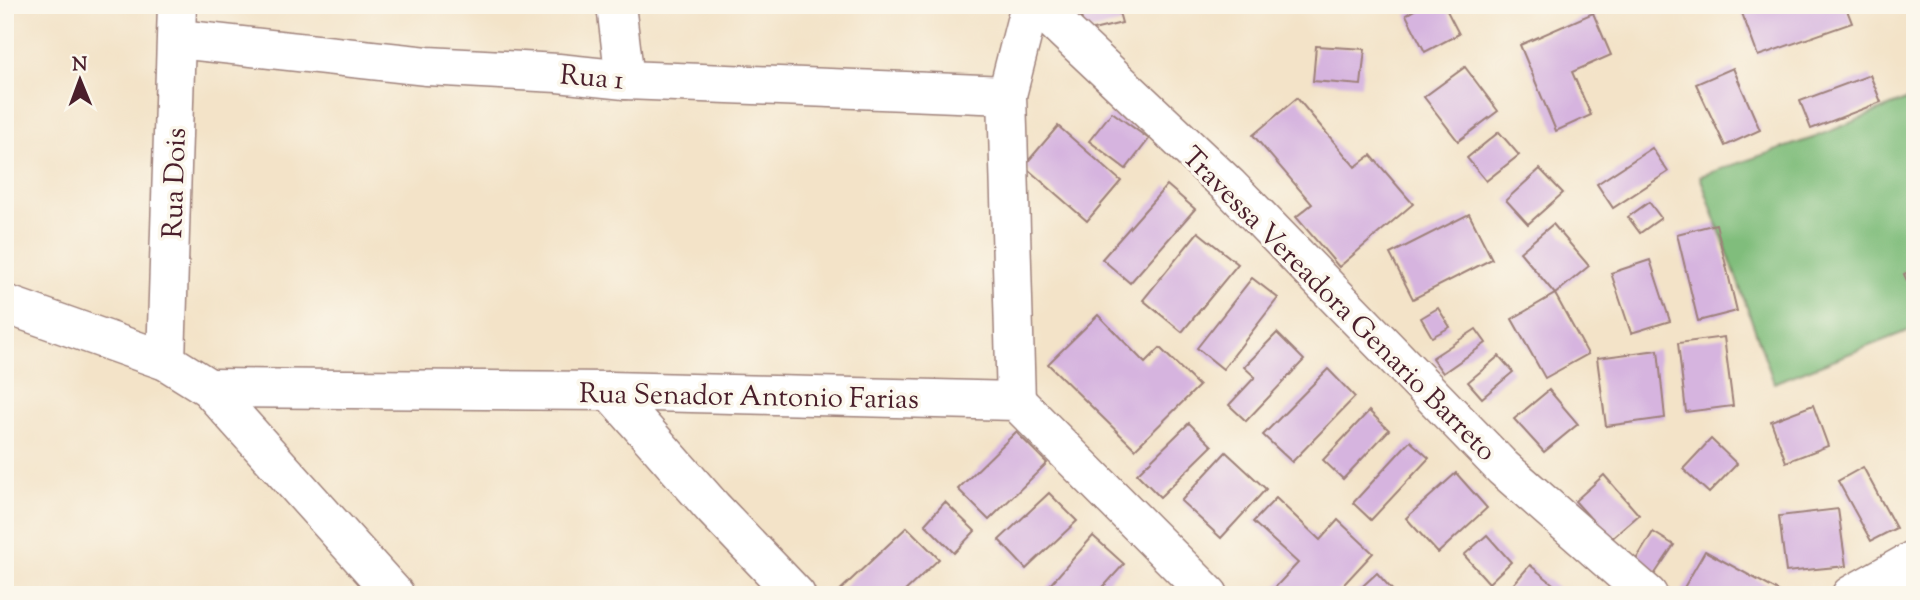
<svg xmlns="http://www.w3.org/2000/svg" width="1920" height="600" font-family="'Sorts Mill Goudy',serif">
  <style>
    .forest { fill: #80bd7c; stroke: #656e54; stroke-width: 2 }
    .building { fill: #d6b4df }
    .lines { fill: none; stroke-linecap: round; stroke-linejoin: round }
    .minor-casing { stroke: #9e817a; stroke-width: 41 }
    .minor { stroke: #fff; stroke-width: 38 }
    .labels { text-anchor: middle; stroke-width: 7; stroke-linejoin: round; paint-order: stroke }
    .street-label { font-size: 28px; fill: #4a1f2b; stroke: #fbf7ec }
  </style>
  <rect width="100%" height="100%" fill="#fbf7ec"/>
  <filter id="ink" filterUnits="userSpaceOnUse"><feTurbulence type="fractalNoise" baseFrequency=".0143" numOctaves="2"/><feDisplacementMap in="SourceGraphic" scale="14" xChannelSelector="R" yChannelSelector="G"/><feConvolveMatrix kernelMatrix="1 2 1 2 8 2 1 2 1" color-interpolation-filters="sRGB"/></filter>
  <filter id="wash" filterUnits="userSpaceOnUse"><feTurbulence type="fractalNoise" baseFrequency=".00686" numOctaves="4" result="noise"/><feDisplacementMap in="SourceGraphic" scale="28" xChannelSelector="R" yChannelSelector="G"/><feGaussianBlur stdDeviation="1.57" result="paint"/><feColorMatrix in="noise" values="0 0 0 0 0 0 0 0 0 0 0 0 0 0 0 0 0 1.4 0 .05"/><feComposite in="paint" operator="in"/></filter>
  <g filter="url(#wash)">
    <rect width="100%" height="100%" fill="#f3e3c8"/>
    <!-- forest -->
    <path class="forest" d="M 1915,96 L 1915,328 L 1774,383 L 1700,176 L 1816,137 Z"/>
    <g id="blocks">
      <!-- building -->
      <g class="building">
        <path d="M 1078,5 L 1117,5 L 1122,23 L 1085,32 Z"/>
        <path d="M 1423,5 L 1444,5 L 1459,34 L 1425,52 L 1406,15 Z"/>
        <path d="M 1739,5 L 1845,5 L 1852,23 L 1758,56 Z"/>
        <path d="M 1593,13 L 1611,55 L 1572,72 L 1591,115 L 1556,131 L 1520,45 Z"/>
        <path d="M 1316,46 L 1365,49 L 1361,85 L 1313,81 Z"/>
        <path d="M 1465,67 L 1498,111 L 1458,141 L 1424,97 Z"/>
        <path d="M 1733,68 L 1760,130 L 1725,146 L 1696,84 Z"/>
        <path d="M 1870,75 L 1881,102 L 1811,129 L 1800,101 Z"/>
        <path d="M 1297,98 L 1355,167 L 1371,155 L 1413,204 L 1339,267 L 1296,217 L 1312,204 L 1253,135 Z"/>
        <path d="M 1112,112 L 1149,139 L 1126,169 L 1089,141 Z"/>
        <path d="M 1058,126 L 1121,181 L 1087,221 L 1024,166 Z"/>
        <path d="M 1499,132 L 1519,155 L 1486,181 L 1467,158 Z"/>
        <path d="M 1652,148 L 1668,172 L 1613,208 L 1597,184 Z"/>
        <path d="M 1540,169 L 1563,193 L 1528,224 L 1506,200 Z"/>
        <path d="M 1167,185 L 1195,209 L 1130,283 L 1102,259 Z"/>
        <path d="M 1649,202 L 1661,218 L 1640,233 L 1628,217 Z"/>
        <path d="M 1469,214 L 1492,259 L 1413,299 L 1390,254 Z"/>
        <path d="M 1553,224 L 1589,266 L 1555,294 L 1520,252 Z"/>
        <path d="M 1716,224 L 1737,311 L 1698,321 L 1677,234 Z"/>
        <path d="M 1198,232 L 1238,264 L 1182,332 L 1143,300 Z"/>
        <path d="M 1650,260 L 1670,321 L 1631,333 L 1611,273 Z"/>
        <path d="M 1915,269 L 1915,299 L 1904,274 Z"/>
        <path d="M 1252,278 L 1278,298 L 1223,369 L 1197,348 Z"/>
        <path d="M 1555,294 L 1588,354 L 1545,378 L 1512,319 Z"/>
        <path d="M 1438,308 L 1450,327 L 1432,337 L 1421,318 Z"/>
        <path d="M 1098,315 L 1145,363 L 1160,348 L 1199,386 L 1135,449 L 1048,364 Z"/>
        <path d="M 1476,329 L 1486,343 L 1443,373 L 1432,358 Z"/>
        <path d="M 1277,333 L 1304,360 L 1246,421 L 1229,405 L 1255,377 L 1244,367 Z"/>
        <path d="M 1724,337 L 1733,406 L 1686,412 L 1678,343 Z"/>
        <path d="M 1658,350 L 1665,418 L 1606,426 L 1597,358 Z"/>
        <path d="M 1499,356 L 1513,372 L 1482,398 L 1468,382 Z"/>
        <path d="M 1328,369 L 1355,397 L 1292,462 L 1263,435 Z"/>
        <path d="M 1549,390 L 1578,424 L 1544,452 L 1514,419 Z"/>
        <path d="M 1813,405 L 1828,446 L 1786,462 L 1771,421 Z"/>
        <path d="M 1369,411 L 1389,430 L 1343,479 L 1323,460 Z"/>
        <path d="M 1189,423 L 1212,446 L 1160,497 L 1137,474 Z"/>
        <path d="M 1016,432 L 1047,463 L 989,520 L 958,489 Z"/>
        <path d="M 1711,439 L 1737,464 L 1709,493 L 1683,469 Z"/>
        <path d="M 1410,441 L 1429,458 L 1371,520 L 1353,503 Z"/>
        <path d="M 1226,452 L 1266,489 L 1221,538 L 1181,501 Z"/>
        <path d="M 1863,467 L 1896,528 L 1871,541 L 1838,481 Z"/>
        <path d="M 1456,473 L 1487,508 L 1438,553 L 1406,518 Z"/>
        <path d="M 1604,475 L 1639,515 L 1610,540 L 1575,501 Z"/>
        <path d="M 1049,493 L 1077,521 L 1026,569 L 999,540 Z"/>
        <path d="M 1276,498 L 1320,540 L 1338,520 L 1373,553 L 1334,595 L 1268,595 L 1298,563 L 1253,522 Z"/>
        <path d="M 945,502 L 975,531 L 954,553 L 925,524 Z"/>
        <path d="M 1838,509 L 1846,566 L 1786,572 L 1779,516 Z"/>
        <path d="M 907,527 L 939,559 L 901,595 L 835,595 Z"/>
        <path d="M 1653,532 L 1674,545 L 1654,575 L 1634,563 Z"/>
        <path d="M 1487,535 L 1511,562 L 1489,583 L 1464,555 Z"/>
        <path d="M 1093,536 L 1124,564 L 1096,595 L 1041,595 Z"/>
        <path d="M 1705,551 L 1780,592 L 1778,595 L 1690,595 L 1682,591 Z"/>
        <path d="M 1530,565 L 1558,588 L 1552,595 L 1504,595 Z"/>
        <path d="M 1377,573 L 1395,593 L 1393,595 L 1353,595 Z"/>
      </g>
    </g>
  </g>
  <g filter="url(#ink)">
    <use href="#blocks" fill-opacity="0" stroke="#9e817a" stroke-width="2"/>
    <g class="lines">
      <!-- minor casing -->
      <g class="minor-casing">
        <g id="minor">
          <path d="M 616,5 L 625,80"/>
          <path d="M 1037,5 L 1229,186 L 1503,468 L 1648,595"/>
          <path d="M 178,39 L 427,66 L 558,73 L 625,80 L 1007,95"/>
          <path d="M 5,304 L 166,361 L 209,388 L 395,595"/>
          <path d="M 166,361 L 177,5"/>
          <path d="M 209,388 L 610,391 L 1016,401 L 1209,595"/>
          <path d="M 610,391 L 713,508 L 796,595"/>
          <path d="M 1016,401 L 1007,95 L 1030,5"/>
          <path d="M 1851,595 L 1915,559"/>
        </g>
      </g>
      <!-- minor -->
      <use href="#minor" class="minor"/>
    </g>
  </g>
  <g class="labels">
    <!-- street labels -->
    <g class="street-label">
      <text transform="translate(592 76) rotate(5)" y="10">Rua 1</text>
      <text transform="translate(173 183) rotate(-88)" y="10">Rua Dois</text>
      <text transform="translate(1340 303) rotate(45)" y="10">Travessa Vereadora Genario Barreto</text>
      <text transform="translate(749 395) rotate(1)" y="10">Rua Senador Antonio Farias</text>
    </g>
  </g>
  <!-- margin -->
  <rect width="1920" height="600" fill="none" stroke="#fbf7ec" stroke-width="28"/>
  <!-- north arrow -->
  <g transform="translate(80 80) rotate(359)" stroke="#fbf7ec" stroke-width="5" paint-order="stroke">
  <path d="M0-5L12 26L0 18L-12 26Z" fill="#4a1f2b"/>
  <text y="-10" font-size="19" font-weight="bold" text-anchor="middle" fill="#4a1f2b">N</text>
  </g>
</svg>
